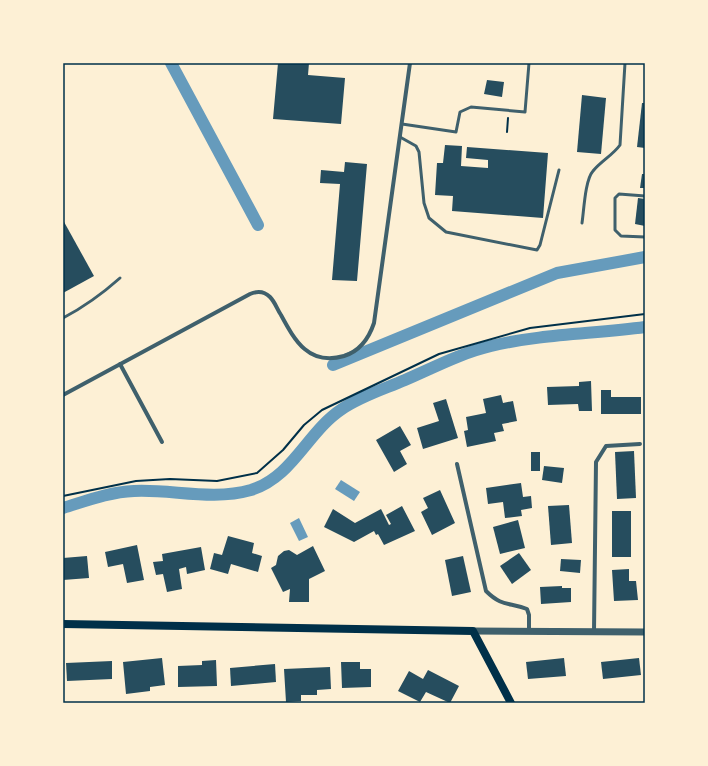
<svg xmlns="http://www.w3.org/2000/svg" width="708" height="766" font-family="'Open Sans',sans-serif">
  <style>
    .water { fill: #669bbc }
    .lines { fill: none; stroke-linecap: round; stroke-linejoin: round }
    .canal { stroke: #669bbc; stroke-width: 12 }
    .building { fill: #264d5e }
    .path { stroke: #003049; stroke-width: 2 }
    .service { stroke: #3f606c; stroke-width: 3 }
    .minor { stroke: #3f606c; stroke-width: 4 }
    .tertiary { stroke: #3f606c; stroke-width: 7 }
    .secondary { stroke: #003049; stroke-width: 8 }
    .neatline { fill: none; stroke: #003049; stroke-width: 1.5 }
  </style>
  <rect width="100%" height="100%" fill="#fdf0d5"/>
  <!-- water -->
  <g class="water">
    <path d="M 341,480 L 360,492 L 354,501 L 335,489 Z"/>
    <path d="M 299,518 L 308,537 L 299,541 L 290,523 Z"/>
  </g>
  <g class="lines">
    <!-- canal -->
    <g class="canal">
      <path d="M 171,63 L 258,225"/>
      <path d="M 333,365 L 557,273 L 645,257"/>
      <path d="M 63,508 C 86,501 109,492 134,491 C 172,489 212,501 251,490 C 293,477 307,432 342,409 C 361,396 384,389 405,380 C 433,368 461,353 491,346 C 541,334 594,334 645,327"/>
    </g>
  </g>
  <!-- building -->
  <g class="building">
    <path d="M 278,63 L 309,63 L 308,75 L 345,78 L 341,124 L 273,119 Z"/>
    <path d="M 487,80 L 504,82 L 502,97 L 484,94 Z"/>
    <path d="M 582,95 L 606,98 L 601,154 L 577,152 Z"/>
    <path d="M 642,103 L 645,103 L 645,148 L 637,147 Z"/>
    <path d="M 445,145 L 462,146 L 461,166 L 488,168 L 488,160 L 466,158 L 467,147 L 548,153 L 543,218 L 452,211 L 453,196 L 435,195 L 437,163 L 443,163 Z"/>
    <path d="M 345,162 L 367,164 L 357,281 L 332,280 L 340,184 L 320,183 L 321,170 L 344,172 Z"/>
    <path d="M 642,174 L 645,174 L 645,188 L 640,188 Z"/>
    <path d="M 638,198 L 645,199 L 645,226 L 635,224 Z"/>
    <path d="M 63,220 L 94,276 L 63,293 Z"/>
    <path d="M 591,381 L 592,411 L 579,411 L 578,404 L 548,405 L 547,387 L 579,386 L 579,382 Z"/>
    <path d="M 601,390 L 611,390 L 611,397 L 641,397 L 641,414 L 601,414 Z"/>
    <path d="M 501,395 L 503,403 L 513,401 L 517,421 L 502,424 L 504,431 L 494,433 L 496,441 L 467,447 L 464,431 L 468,430 L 466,417 L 486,413 L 483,399 Z"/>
    <path d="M 446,399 L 458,438 L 423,449 L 417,428 L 439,421 L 433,403 Z"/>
    <path d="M 400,426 L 411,445 L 400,451 L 407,464 L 394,472 L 376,440 Z"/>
    <path d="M 634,451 L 636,498 L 617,499 L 615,452 Z"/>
    <rect x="531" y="452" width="9" height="19"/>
    <path d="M 544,466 L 564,468 L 562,483 L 542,480 Z"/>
    <path d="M 521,483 L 523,497 L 531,496 L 532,508 L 521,510 L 522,516 L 505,518 L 503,502 L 488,504 L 486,488 Z"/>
    <path d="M 440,490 L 455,523 L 432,535 L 421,512 L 428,508 L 423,498 Z"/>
    <path d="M 569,505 L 572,543 L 551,545 L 548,506 Z"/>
    <path d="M 402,506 L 415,531 L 384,545 L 378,534 L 376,535 L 374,531 L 354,542 L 324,527 L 333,509 L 355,523 L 381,509 L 389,525 L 391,524 L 386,515 Z"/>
    <rect x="612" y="511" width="19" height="46"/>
    <path d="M 518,520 L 525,548 L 500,554 L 493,527 Z"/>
    <path d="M 228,536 L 254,543 L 252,553 L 262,556 L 258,572 L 231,564 L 228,574 L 210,569 L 214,553 L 222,555 Z"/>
    <path d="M 137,545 L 144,580 L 127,583 L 123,564 L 108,567 L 105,552 Z"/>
    <path d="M 313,546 L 325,571 L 309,579 L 309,602 L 289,602 L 290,589 L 283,592 L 271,568 L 276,565 L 278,556 L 284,551 L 289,550 L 297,555 Z"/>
    <path d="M 201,547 L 205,570 L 187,574 L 186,567 L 179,569 L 182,589 L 167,592 L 163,574 L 156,575 L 153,562 L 163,561 L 162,554 Z"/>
    <path d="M 519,553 L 531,570 L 512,584 L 500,566 Z"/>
    <path d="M 87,556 L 89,578 L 63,580 L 63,558 Z"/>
    <path d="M 463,556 L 471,592 L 452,596 L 445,560 Z"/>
    <path d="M 561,559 L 581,560 L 580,573 L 560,571 Z"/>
    <path d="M 629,569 L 629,581 L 636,581 L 638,600 L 614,601 L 612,570 Z"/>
    <path d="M 562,586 L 562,588 L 571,588 L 571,602 L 541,604 L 540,587 Z"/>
    <path d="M 162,658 L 165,685 L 150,687 L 150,691 L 126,694 L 123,662 Z"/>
    <path d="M 564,658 L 566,676 L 528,679 L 526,662 Z"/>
    <path d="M 639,658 L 641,675 L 603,679 L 601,662 Z"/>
    <path d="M 216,660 L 217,686 L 178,687 L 178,666 L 202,665 L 202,661 Z"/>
    <path d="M 112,661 L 112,679 L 67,681 L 66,663 Z"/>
    <path d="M 341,662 L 360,662 L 360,669 L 371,669 L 371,687 L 342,688 Z"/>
    <path d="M 275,664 L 276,682 L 231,686 L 230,668 Z"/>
    <path d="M 330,667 L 331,689 L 317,690 L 317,695 L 301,695 L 301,701 L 286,702 L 284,669 Z"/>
    <path d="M 428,670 L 459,686 L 450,703 L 426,692 L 420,702 L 398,691 L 409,671 L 423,679 Z"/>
  </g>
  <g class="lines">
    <!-- path -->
    <g class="path">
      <path d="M 507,132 L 508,118"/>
      <path d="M 63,496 L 136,481 L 170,479 L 217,481 L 257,473 L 283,450 L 304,425 L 322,410 L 439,354 L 530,328 L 645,314"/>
    </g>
    <!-- service -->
    <g class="service">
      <path d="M 402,124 L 456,132 L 460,112 L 471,107 L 525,112 L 529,63"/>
      <path d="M 400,137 L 416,146 L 419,152 L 424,203 L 429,218 L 446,232 L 537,250 L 540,245 L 559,170"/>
      <path d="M 645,196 L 619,194 L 615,198 L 615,230 L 621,236 L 645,237"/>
      <path d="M 582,223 C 584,210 585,180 593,171 C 601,161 613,155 620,145 L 625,63"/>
      <path d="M 63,318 C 84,307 102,294 120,278"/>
    </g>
    <!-- minor -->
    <g class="minor">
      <path d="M 120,364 L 162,442"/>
      <path d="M 63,395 L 250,294 C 257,291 264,291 270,297 C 275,302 277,309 281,315 C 295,341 309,366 344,356 C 360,351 369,338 374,323 L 410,63"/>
      <path d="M 457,464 L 486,591 C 502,607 509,602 527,609 L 529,615 L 529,631"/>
      <path d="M 594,632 L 596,462 L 606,446 L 640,444"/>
    </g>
    <!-- tertiary -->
    <path class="tertiary" d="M 473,631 L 645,632"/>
    <!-- secondary -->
    <path class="secondary" d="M 63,624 L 473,631 L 511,703"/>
  </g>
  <!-- border -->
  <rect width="708" height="766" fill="none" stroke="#fdf0d5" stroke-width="128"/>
  <rect x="64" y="64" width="580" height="638" class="neatline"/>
</svg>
